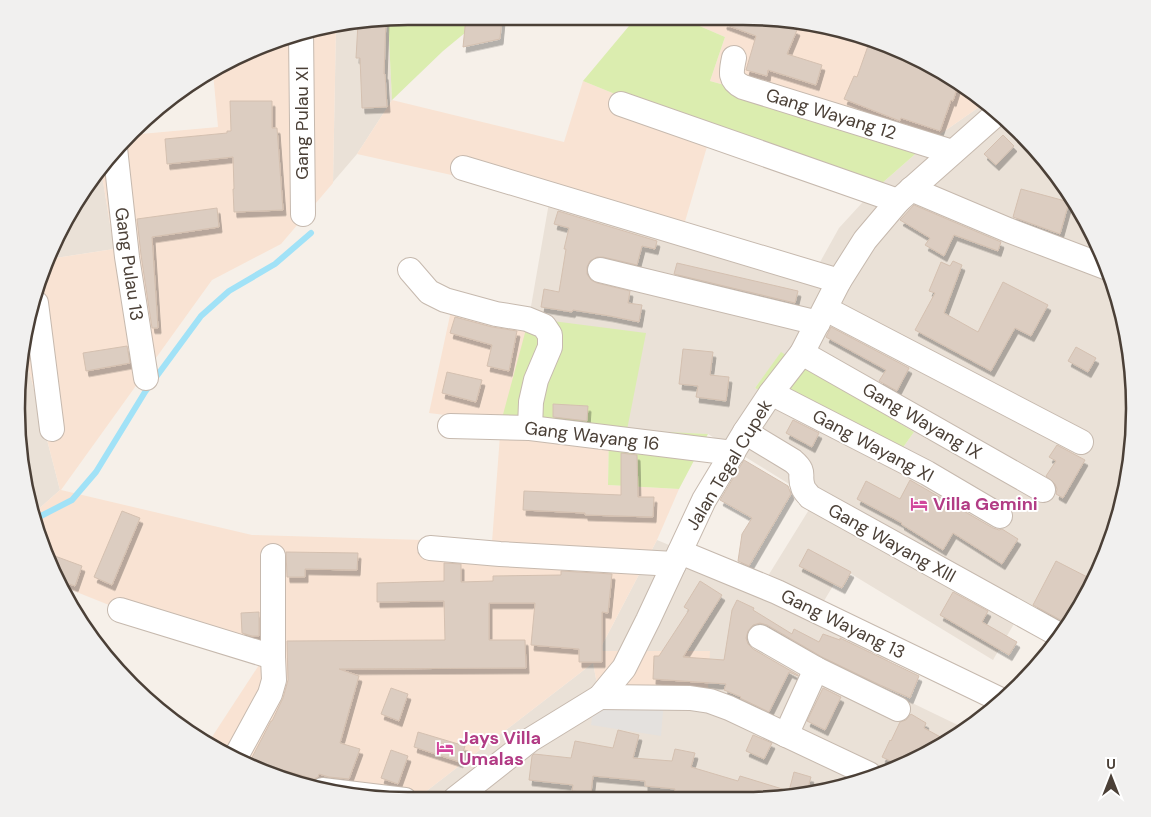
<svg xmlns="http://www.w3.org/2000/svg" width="1151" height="817" font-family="'DM Sans',sans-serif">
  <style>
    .residential { fill: #eae1d7; fill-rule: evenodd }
    .commercial { fill: #f9e3d3 }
    .green { fill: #dbedaf }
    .parking { fill: #e4e1de }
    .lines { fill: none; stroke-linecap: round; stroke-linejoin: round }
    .stream { stroke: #a1e2f7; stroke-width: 6 }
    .building { fill: #dccdc1; stroke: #d4c0b0; filter: url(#shadow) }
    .minor-casing { stroke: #c6b9ae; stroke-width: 26 }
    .minor { stroke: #fff; stroke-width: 24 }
    .labels { text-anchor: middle; stroke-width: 4; stroke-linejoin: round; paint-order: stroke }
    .street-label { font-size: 18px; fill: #4b4037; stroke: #fff }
    .hotel-label { font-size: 18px; font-weight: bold; fill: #b23c85; stroke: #fff; text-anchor: start }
    .rim { fill: none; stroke: #4b4037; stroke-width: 2.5 }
  </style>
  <defs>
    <filter id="shadow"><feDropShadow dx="3" dy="5.5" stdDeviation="0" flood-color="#0004"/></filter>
  </defs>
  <rect width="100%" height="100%" fill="#f6f0e9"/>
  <!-- residential -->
  <g class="residential">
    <path d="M 388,19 L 392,100 L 357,154 L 333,182 L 336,26 Z"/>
    <path d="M 982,105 L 1038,150 L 1082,213 L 1114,283 L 1131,358 L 1134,434 L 1121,510 L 1094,582 L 1058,641 L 1015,622 L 993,660 L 843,569 L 815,616 L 889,657 L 879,687 L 964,728 L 916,760 L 794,797 L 422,800 L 424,793 L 593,663 L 597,684 L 665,687 L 599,651 L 657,540 L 763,584 L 815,500 L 708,434 L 627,431 L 529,318 L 550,197 L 819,264 L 839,228 L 872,192 L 929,142 ZM 781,353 L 914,432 L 892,463 L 755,388 Z"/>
    <path d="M 101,169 L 114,249 L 49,259 L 57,235 Z"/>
    <path d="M 23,347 L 60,490 L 34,513 L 20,459 L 20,357 Z"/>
  </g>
  <!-- commercial -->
  <g class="commercial">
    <path d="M 688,21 L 819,24 L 939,69 L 982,105 L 929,142 L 710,81 L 725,37 Z"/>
    <path d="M 336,26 L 333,183 L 281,244 L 212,280 L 61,490 L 252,535 L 492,542 L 501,422 L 429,413 L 452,306 L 529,318 L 609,429 L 608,485 L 679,489 L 657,540 L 599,651 L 710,651 L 708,688 L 597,684 L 593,663 L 424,793 L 422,800 L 383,800 L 307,787 L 235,760 L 208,743 L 259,665 L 64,587 L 46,559 L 34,513 L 60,490 L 23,347 L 49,259 L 114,249 L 101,169 L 114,150 L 130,135 L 218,127 L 213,72 L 307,30 Z"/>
    <path d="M 583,81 L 711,133 L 684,225 L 550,197 L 357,154 L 392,100 L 564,142 Z"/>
  </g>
  <!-- green -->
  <g class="green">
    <path d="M 409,16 L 483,18 L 443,51 L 392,100 L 388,19 Z"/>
    <path d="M 634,20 L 688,21 L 725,37 L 710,81 L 929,142 L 872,192 L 711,133 L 583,81 Z"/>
    <path d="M 529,318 L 646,333 L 627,430 L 708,434 L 679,489 L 608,485 L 609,429 L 501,422 Z"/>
    <path d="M 781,352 L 914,432 L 892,463 L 755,388 Z"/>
  </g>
  <!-- parking -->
  <path class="parking" d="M 597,684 L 665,687 L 661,736 L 591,725 Z"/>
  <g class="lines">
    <!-- stream -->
    <path class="stream" d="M 35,519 L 72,500 L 96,472 L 145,392 L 201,316 L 229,291 L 275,264 L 311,233"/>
  </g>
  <!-- building -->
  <g class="building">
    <path d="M 466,17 L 502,18 L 500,39 L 463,47 Z"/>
    <path d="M 386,19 L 384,74 L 385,74 L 387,107 L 362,108 L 360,58 L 356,58 L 358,23 Z"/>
    <path d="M 724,22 L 782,23 L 797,30 L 787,54 L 822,65 L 816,85 L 768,70 L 767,76 L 746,70 L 756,36 L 724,24 Z"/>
    <path d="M 869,43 L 939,69 L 958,85 L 953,101 L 951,100 L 940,131 L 901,118 L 900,121 L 844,99 L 854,76 L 857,77 Z"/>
    <path d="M 230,101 L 272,101 L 272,128 L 277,128 L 283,210 L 234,212 L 233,189 L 234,189 L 233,157 L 167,164 L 165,139 L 227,133 L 227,131 L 231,131 Z"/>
    <path d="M 1003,135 L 1014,146 L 996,165 L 984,154 Z"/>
    <path d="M 1021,189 L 1069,202 L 1060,234 L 1013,217 Z"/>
    <path d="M 914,205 L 1001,242 L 998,251 L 954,235 L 944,256 L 925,245 L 930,238 L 900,220 Z"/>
    <path d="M 217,208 L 219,227 L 152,237 L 158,328 L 152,328 L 141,255 L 137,219 Z"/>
    <path d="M 558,211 L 657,241 L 655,249 L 642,246 L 637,265 L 603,257 L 597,257 L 590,261 L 587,267 L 587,274 L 591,280 L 597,283 L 630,291 L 628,303 L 642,305 L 639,322 L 610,316 L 573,310 L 572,312 L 541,307 L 544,289 L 559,292 L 566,249 L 564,249 L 569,228 L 554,224 Z"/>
    <path d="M 953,261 L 962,265 L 944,313 L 978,332 L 1003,282 L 1048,305 L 1031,336 L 1015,328 L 991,371 L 915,330 L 935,293 L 929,291 L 941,262 L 950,266 Z"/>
    <path d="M 677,263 L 798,291 L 795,303 L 674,274 Z"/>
    <path d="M 455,317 L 492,327 L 517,331 L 509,371 L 487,366 L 492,345 L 450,333 Z"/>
    <path d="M 831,327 L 909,368 L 897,391 L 879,381 L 886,370 L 826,337 Z"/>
    <path d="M 127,346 L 130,363 L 86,371 L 83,353 Z"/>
    <path d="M 1076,347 L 1096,358 L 1088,372 L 1068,361 Z"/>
    <path d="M 683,349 L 713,352 L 710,375 L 729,377 L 726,401 L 696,397 L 698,386 L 679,384 Z"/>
    <path d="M 447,372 L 482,380 L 476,402 L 442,393 Z"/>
    <path d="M 553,404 L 588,406 L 587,421 L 553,417 Z"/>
    <path d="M 793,420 L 819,433 L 812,447 L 786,433 Z"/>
    <path d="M 1057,445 L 1085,460 L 1063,498 L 1056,494 L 1057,489 L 1055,484 L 1046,476 L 1056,461 L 1049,457 Z"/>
    <path d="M 621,453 L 637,455 L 638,497 L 654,497 L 653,517 L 585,515 L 585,513 L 523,510 L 524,491 L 621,495 Z"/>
    <path d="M 744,460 L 788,486 L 791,494 L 749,566 L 738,561 L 742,534 L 752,518 L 720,500 Z"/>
    <path d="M 910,480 L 993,528 L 999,530 L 1002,529 L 1018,539 L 1002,564 L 953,533 L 943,550 L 901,524 L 902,523 L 857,499 L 866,481 L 900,499 Z"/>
    <path d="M 122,511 L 140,518 L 112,585 L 94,577 Z"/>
    <path d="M 808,549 L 851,572 L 842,588 L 799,566 Z"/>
    <path d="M 44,552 L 82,566 L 75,586 L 59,580 L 46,559 Z"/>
    <path d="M 286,552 L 358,553 L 357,570 L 305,569 L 305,577 L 287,577 Z"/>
    <path d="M 1056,561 L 1095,581 L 1068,624 L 1033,605 Z"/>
    <path d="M 444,563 L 461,564 L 461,582 L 493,581 L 493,576 L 561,575 L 561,571 L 612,574 L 608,613 L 602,612 L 602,662 L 579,662 L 579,649 L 531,645 L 535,603 L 489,603 L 489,640 L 525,640 L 526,668 L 339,669 L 359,676 L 340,743 L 360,749 L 349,779 L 329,777 L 319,774 L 318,777 L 314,779 L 273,767 L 271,774 L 248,765 L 271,721 L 272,721 L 283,698 L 288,680 L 287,641 L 445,640 L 444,601 L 377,602 L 377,583 L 444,581 Z"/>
    <path d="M 700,581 L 722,595 L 683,657 L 724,660 L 732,610 L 737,600 L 754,608 L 753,610 L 792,634 L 794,629 L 819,642 L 823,634 L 840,640 L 840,638 L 919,676 L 910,698 L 880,685 L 822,657 L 767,625 L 760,623 L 753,625 L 748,631 L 746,638 L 748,644 L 753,649 L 798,675 L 798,676 L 789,672 L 769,712 L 740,698 L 741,697 L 724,690 L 726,684 L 653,679 L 654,656 L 659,656 L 689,610 L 684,607 Z"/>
    <path d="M 953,592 L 988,611 L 982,622 L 1017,642 L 1009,655 L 940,615 Z"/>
    <path d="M 259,612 L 259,636 L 252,636 L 242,633 L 241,613 Z"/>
    <path d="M 391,688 L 408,694 L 399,721 L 381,714 Z"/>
    <path d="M 823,688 L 841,697 L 825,730 L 807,721 Z"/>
    <path d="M 911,714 L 926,723 L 924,728 L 946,740 L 916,760 L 899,765 L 882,757 L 890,740 L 891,741 L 900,722 L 906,720 Z"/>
    <path d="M 618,730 L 639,735 L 633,758 L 672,761 L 675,749 L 695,753 L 691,767 L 738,781 L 740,776 L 789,791 L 794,772 L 811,777 L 806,794 L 794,797 L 672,798 L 675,789 L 645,786 L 645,781 L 593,776 L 591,793 L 572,791 L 573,785 L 529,780 L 532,756 L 534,754 L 571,758 L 575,741 L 613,748 Z"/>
    <path d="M 418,732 L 465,746 L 460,762 L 414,747 Z"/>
    <path d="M 753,735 L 772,743 L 764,759 L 746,751 Z"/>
    <path d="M 391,750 L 408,756 L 398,784 L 381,778 Z"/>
  </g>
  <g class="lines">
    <!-- minor casing -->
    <g class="minor-casing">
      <g id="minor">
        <path d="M 301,32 L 303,214"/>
        <path d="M 734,58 C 731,72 729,80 743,87 L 952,152"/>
        <path d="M 621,104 L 898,201"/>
        <path d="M 115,148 L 127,257 L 146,378"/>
        <path d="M 463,168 L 839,281"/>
        <path d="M 911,189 L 1008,230 L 1108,268"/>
        <path d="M 410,270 L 429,292 L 445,300 L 496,314 L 527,319 L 544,326 L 550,335 L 550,347 L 536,380 L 531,402 L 530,428"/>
        <path d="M 600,270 L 818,323"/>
        <path d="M 36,303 L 52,429"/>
        <path d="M 826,309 L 1081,442"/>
        <path d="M 802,353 L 1043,490"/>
        <path d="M 771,393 L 927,473 L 1000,516"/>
        <path d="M 450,426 L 530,428 L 733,453"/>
        <path d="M 745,432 L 793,461 C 807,473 798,475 803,487 C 804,491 808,494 810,497 L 1061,636"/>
        <path d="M 430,548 L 500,554 L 674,564"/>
        <path d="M 680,552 L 777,592 L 1003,701"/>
        <path d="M 120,610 L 273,657"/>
        <path d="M 760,637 L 816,669 L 898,709"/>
        <path d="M 600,697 L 690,698 L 710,701 L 729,708 L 869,774"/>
        <path d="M 786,735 L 816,669"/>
        <path d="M 234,760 L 270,694 L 274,680 L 273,657 L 273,556"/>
        <path d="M 322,790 L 405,800"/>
        <path d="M 455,799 L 530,740 L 600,697 L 624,668 L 648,620 L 704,500 L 745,432 L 771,393 L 802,353 L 839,281 L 865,240 L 898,201 L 995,115"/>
      </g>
    </g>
    <!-- minor -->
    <use href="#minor" class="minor"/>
  </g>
  <!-- icons -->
  <defs>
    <g id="hotel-bare" transform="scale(1.35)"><path d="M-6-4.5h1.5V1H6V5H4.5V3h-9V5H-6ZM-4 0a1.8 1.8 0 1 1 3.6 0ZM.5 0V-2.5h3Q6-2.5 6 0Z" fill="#d1479c" stroke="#fff" stroke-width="2.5" paint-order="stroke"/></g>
  </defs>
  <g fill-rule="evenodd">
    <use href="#hotel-bare" x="919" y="504"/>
    <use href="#hotel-bare" x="445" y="748"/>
  </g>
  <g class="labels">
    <!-- street labels -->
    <g class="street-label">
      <text transform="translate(831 114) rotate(17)" y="6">Gang Wayang 12</text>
      <text transform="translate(302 123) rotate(-90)" y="6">Gang Pulau XI</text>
      <text transform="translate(129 264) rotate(82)" y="6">Gang Pulau 13</text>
      <text transform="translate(922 421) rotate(30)" y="6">Gang Wayang IX</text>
      <text transform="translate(592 436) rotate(7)" y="6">Gang Wayang 16</text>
      <text transform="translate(873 446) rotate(28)" y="6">Gang Wayang XI</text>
      <text transform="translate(729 465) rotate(-59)" y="6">Jalan Tegal Cupek</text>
      <text transform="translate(892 543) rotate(29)" y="6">Gang Wayang XIII</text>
      <text transform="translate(843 624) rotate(26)" y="6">Gang Wayang 13</text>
    </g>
    <!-- hotel labels -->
    <g class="hotel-label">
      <text x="933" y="510">Villa Gemini</text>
      <text x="459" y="744">Jays Villa<tspan x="459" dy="21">Umalas</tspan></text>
    </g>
  </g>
  <!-- crop -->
  <path d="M0 0H1151V817H0ZM408 25H743A383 383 0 0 1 1126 408V409A383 383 0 0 1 743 792H408A383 383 0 0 1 25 409V408A383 383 0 0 1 408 25Z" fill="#f1f0ef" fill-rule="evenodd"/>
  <path class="rim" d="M408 25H743A383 383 0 0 1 1126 408V409A383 383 0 0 1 743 792H408A383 383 0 0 1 25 409V408A383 383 0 0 1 408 25Z"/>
  <!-- north arrow -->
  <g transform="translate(1111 777)" stroke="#ffffff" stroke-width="4" paint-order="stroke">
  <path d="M0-4L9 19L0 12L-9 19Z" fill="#4b4037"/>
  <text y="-8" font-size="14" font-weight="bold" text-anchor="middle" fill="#4b4037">U</text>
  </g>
</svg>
